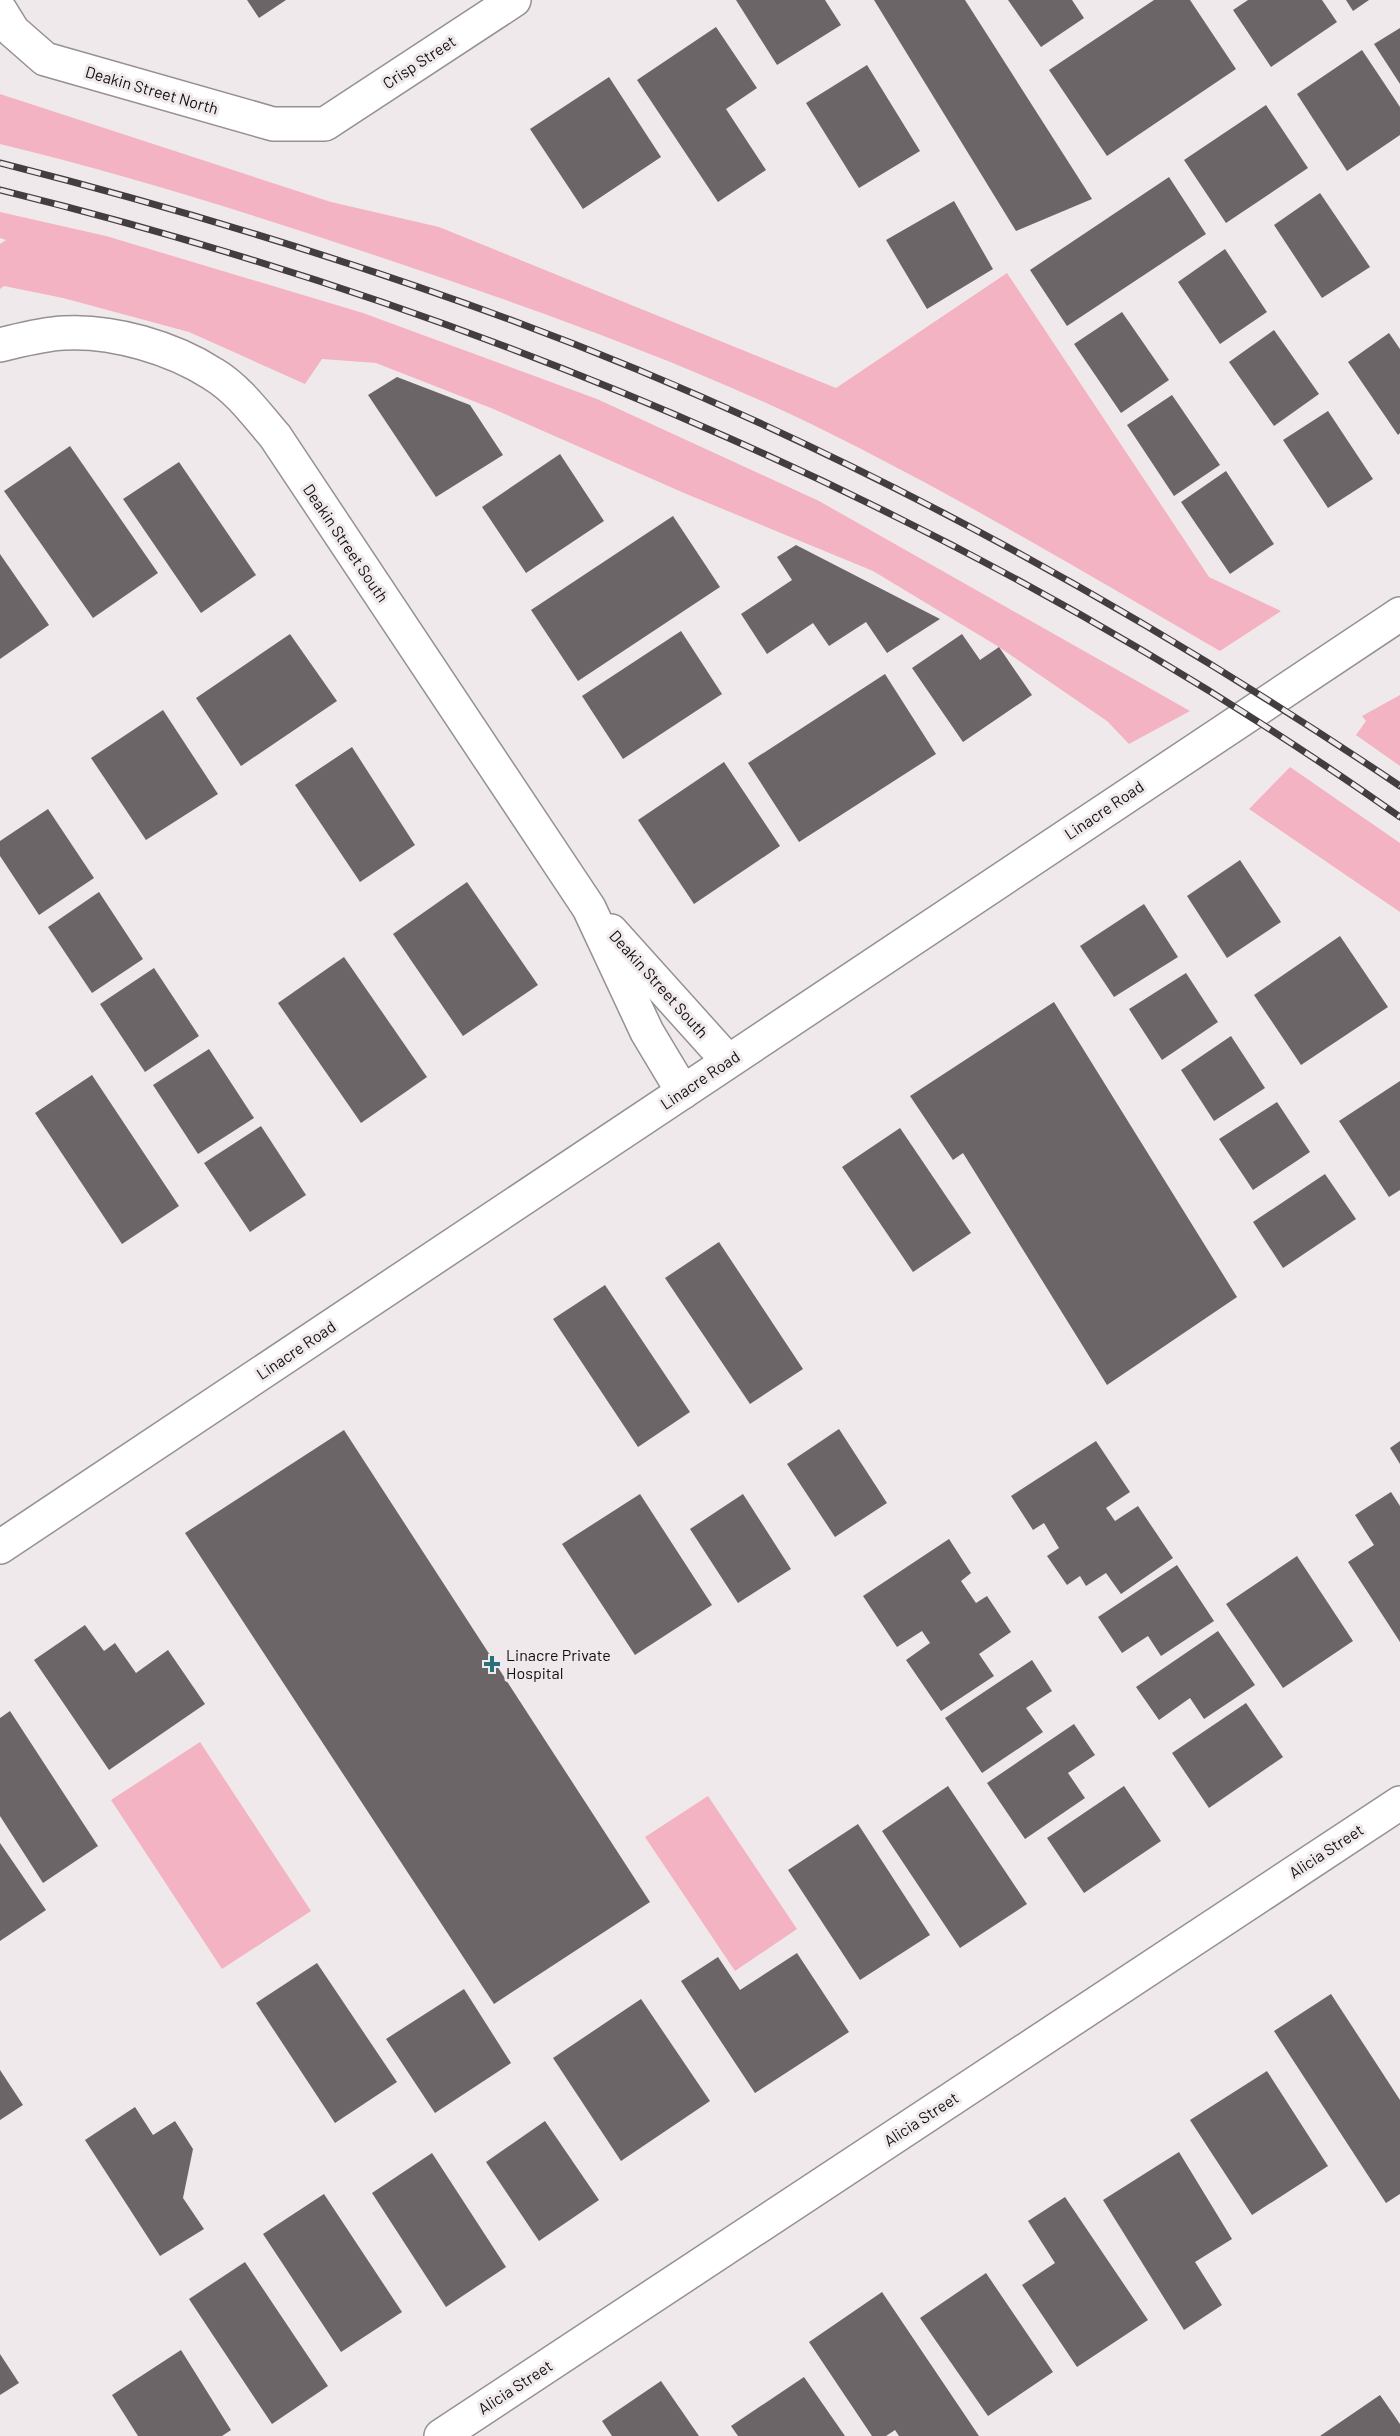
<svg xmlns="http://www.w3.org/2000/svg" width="1400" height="2436" font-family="Barlow,sans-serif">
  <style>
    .green { fill: #f3b3c3 }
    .building { fill: #6b6567 }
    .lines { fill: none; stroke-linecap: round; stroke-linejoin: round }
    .minor-casing { stroke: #969091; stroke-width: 36 }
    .minor { stroke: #fff; stroke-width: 33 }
    .rail-casing { stroke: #423e3f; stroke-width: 7 }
    .rail { stroke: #f0e9eb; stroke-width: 4.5; stroke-dasharray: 14; stroke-linecap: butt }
    .poi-dot { fill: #29707d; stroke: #f0e9eb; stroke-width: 2 }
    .labels { text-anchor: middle; stroke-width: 6; stroke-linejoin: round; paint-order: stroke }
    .street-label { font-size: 16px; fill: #110e0f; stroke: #f0e9eb }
    .poi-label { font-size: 16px; fill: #110e0f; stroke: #f0e9eb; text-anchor: start }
  </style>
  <rect width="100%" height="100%" fill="#f0e9eb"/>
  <!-- green -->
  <g class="green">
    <path d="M 0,94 L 331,202 L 439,227 L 836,388 L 1007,273 L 1209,577 L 1281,611 L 1220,651 C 1078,569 936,483 788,413 C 657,352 520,304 383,258 C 257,216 129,175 0,144 Z"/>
    <path d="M 0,212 L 106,236 L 363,313 L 597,399 L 819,501 L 1190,711 L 1129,744 L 1107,721 L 999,647 L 873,571 L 684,493 L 491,408 L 376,363 L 322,359 L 305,384 L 189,332 L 63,298 L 4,286 L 0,289 L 0,244 L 6,240 L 0,238 Z"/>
    <path d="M 1400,695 L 1400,766 L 1356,735 L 1366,721 L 1362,716 Z"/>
    <path d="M 1290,767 L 1400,843 L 1400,912 L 1249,809 Z"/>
    <path d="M 200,1742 L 311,1911 L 222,1969 L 111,1800 Z"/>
    <path d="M 708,1796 L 797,1929 L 735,1971 L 645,1837 Z"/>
  </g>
  <!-- building -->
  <g class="building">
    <path d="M 247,0 L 286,0 L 259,18 Z"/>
    <path d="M 736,0 L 825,0 L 841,25 L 777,65 Z"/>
    <path d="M 874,0 L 965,0 L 1092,199 L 1016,231 Z"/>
    <path d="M 1008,0 L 1072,0 L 1084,18 L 1041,47 Z"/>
    <path d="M 1154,0 L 1190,0 L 1236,69 L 1107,156 L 1049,70 Z"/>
    <path d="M 1248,0 L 1322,0 L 1337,22 L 1271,67 L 1233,10 Z"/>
    <path d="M 1346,0 L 1369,0 L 1353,11 Z"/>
    <path d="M 716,27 L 757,88 L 726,109 L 766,170 L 718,202 L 637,80 Z"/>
    <path d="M 1400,28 L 1400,84 L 1374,44 Z"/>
    <path d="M 1362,50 L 1400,107 L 1400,135 L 1347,171 L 1297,94 Z"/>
    <path d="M 867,65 L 920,151 L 859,188 L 806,103 Z"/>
    <path d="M 609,77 L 661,157 L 583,209 L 530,129 Z"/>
    <path d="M 1266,105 L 1308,168 L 1226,223 L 1184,160 Z"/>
    <path d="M 1169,177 L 1206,234 L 1067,326 L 1030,270 Z"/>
    <path d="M 1320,193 L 1370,267 L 1322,298 L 1274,225 Z"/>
    <path d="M 954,201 L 993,269 L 927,309 L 886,240 Z"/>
    <path d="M 1225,249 L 1267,312 L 1220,344 L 1178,282 Z"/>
    <path d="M 1122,312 L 1169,380 L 1121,413 L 1074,344 Z"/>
    <path d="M 1274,330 L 1319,394 L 1274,426 L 1229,362 Z"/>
    <path d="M 1389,333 L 1400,349 L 1400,433 L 1398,435 L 1348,362 Z"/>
    <path d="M 397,377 L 470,405 L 503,455 L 436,497 L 368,395 Z"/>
    <path d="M 1172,395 L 1220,465 L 1174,496 L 1127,425 Z"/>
    <path d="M 1328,411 L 1373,479 L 1328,508 L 1283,440 Z"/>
    <path d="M 70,446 L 158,573 L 93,618 L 4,491 Z"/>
    <path d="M 560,454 L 604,521 L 526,573 L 482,507 Z"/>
    <path d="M 179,462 L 256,575 L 201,613 L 123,499 Z"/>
    <path d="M 1226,471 L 1274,544 L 1230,574 L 1181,502 Z"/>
    <path d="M 673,516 L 720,587 L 578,681 L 531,610 Z"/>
    <path d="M 796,545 L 940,619 L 887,653 L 866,622 L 829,646 L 813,623 L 767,654 L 741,614 L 792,580 L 777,557 Z"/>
    <path d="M 0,554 L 49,625 L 0,659 Z"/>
    <path d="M 681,631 L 722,694 L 623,759 L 582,696 Z"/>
    <path d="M 290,634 L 337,701 L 241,766 L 196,698 Z"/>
    <path d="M 962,634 L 980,660 L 999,647 L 1032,695 L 963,742 L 912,668 Z"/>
    <path d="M 885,674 L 936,754 L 799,842 L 748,763 Z"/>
    <path d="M 163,710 L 218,794 L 146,840 L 91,758 Z"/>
    <path d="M 352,747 L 415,845 L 360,882 L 295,785 Z"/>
    <path d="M 724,762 L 780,846 L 694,904 L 638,820 Z"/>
    <path d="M 48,809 L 94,878 L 39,915 L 0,856 L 0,841 Z"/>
    <path d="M 1240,860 L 1281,922 L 1227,958 L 1187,896 Z"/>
    <path d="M 467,882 L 538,985 L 463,1036 L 393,934 Z"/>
    <path d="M 99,892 L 143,959 L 92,993 L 48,927 Z"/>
    <path d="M 1144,904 L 1178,957 L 1114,997 L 1080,946 Z"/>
    <path d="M 1340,936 L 1388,1007 L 1301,1065 L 1254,995 Z"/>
    <path d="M 344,957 L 427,1077 L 361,1123 L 278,1003 Z"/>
    <path d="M 154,968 L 199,1036 L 145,1072 L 100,1004 Z"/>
    <path d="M 1186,973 L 1218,1022 L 1162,1060 L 1129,1009 Z"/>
    <path d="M 1054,1002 L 1237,1297 L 1107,1385 L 963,1153 L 953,1160 L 910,1096 Z"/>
    <path d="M 1231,1036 L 1265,1088 L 1214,1121 L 1181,1070 Z"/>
    <path d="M 209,1049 L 254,1118 L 198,1154 L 153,1085 Z"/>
    <path d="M 92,1075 L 179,1206 L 122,1244 L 35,1113 Z"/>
    <path d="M 1400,1081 L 1400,1190 L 1389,1197 L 1339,1121 Z"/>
    <path d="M 1277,1102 L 1310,1152 L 1253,1190 L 1219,1139 Z"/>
    <path d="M 261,1126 L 306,1195 L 250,1232 L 204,1163 Z"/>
    <path d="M 900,1128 L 971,1233 L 913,1272 L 842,1167 Z"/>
    <path d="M 1325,1174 L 1356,1219 L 1283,1268 L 1253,1222 Z"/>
    <path d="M 719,1242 L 803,1369 L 750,1404 L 665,1278 Z"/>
    <path d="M 605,1285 L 690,1412 L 638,1447 L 553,1319 Z"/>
    <path d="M 839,1429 L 887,1503 L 835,1537 L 787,1464 Z"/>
    <path d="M 344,1430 L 650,1902 L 494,2004 L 185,1533 Z"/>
    <path d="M 1096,1441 L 1130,1492 L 1106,1508 L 1115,1521 L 1138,1506 L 1173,1558 L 1121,1594 L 1106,1573 L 1086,1586 L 1080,1576 L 1067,1585 L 1047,1556 L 1059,1548 L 1044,1523 L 1033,1530 L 1011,1496 Z"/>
    <path d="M 1400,1441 L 1400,1464 L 1390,1448 Z"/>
    <path d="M 1391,1492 L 1400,1506 L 1400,1642 L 1348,1562 L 1374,1545 L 1355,1515 Z"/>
    <path d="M 640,1494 L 712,1605 L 635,1655 L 562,1544 Z"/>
    <path d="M 743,1494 L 791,1569 L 738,1603 L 690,1529 Z"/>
    <path d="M 949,1539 L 971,1573 L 961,1581 L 976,1603 L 987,1596 L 1011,1632 L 979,1654 L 994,1676 L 941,1711 L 906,1660 L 930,1643 L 922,1631 L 897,1647 L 863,1596 Z"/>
    <path d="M 1297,1556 L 1353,1641 L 1283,1688 L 1226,1604 Z"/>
    <path d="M 1177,1565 L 1214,1621 L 1161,1656 L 1148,1636 L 1122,1653 L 1098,1617 Z"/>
    <path d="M 85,1625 L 104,1651 L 115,1643 L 136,1673 L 168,1650 L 205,1704 L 109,1770 L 34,1660 Z"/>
    <path d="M 1218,1631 L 1255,1685 L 1204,1719 L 1190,1698 L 1159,1720 L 1136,1687 Z"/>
    <path d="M 1032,1660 L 1052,1691 L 1026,1708 L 1043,1732 L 982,1773 L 945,1718 Z"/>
    <path d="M 1246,1703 L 1283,1757 L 1209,1808 L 1172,1753 Z"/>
    <path d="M 10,1711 L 98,1846 L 43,1883 L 0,1816 L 0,1718 Z"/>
    <path d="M 1074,1724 L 1095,1755 L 1068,1773 L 1085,1798 L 1025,1839 L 987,1783 Z"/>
    <path d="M 948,1786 L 1027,1904 L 960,1948 L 882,1831 Z"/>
    <path d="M 1124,1786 L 1161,1841 L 1084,1893 L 1047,1838 Z"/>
    <path d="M 858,1824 L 930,1935 L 860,1980 L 788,1870 Z"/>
    <path d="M 0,1843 L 46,1910 L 0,1941 Z"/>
    <path d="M 797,1953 L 849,2032 L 755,2093 L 681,1981 L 718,1957 L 740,1990 Z"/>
    <path d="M 317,1963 L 397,2082 L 335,2123 L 256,2003 Z"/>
    <path d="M 464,1989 L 511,2063 L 435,2113 L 386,2039 Z"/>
    <path d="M 1331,1994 L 1400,2100 L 1400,2194 L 1386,2203 L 1274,2031 Z"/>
    <path d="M 641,1999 L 710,2101 L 621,2161 L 553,2058 Z"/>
    <path d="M 0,2070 L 23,2105 L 0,2120 Z"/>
    <path d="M 1267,2071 L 1328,2166 L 1252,2215 L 1190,2120 Z"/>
    <path d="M 135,2107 L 153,2135 L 175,2121 L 193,2149 L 183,2198 L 204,2229 L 160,2256 L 85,2140 Z"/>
    <path d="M 545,2121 L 599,2200 L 539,2241 L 486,2162 Z"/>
    <path d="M 1179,2152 L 1232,2239 L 1195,2262 L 1222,2305 L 1184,2330 L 1103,2200 Z"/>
    <path d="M 432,2153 L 506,2267 L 446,2307 L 372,2193 Z"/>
    <path d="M 324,2194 L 402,2312 L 341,2352 L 263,2234 Z"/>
    <path d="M 1065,2197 L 1148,2320 L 1077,2367 L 1022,2285 L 1055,2263 L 1028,2221 Z"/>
    <path d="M 245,2262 L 328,2386 L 272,2424 L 189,2299 Z"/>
    <path d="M 986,2273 L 1053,2372 L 988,2416 L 920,2318 Z"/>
    <path d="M 882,2292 L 979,2436 L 899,2436 L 895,2430 L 886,2436 L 872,2436 L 809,2342 Z"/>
    <path d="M 181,2350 L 231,2430 L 222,2436 L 138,2436 L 112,2395 Z"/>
    <path d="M 0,2354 L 19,2383 L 0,2395 Z"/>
    <path d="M 804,2377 L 845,2436 L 738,2436 L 731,2426 Z"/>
    <path d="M 661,2381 L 699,2436 L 612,2436 L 602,2421 Z"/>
    <path d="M 1380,2395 L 1400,2424 L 1400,2436 L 1320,2436 Z"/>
  </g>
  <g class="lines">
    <!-- minor casing -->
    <g class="minor-casing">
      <g id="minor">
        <path d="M 0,10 L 13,31 L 45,59 L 273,124 L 325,124 L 514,0"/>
        <path d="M 0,345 C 21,340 42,334 64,333 C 112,330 173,348 213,374 C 238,389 256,414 275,436 L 589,908 L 647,1032 L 683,1092"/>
        <path d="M 611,931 L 728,1061"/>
        <path d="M 0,1547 L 1400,614"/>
        <path d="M 441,2436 L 1400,1803"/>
      </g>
    </g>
    <!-- minor -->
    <use href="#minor" class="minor"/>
    <!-- rail casing -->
    <g class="rail-casing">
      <g id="rail">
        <path d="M 0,163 C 173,207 343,258 511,320 C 825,436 1122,599 1400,786"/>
        <path d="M 0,190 C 499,313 979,520 1400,817"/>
      </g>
    </g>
    <!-- rail -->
    <use href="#rail" class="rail"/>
  </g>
  <!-- markers -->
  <path class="poi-dot" d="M489 1655h6v6h6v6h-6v6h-6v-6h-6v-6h6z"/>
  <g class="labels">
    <!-- street labels -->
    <g class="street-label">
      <text transform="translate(419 62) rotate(-33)" y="6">Crisp Street</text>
      <text transform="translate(152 90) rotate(16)" y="6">Deakin Street North</text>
      <text transform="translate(346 543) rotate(56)" y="6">Deakin Street South</text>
      <text transform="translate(1104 810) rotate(-34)" y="6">Linacre Road</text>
      <text transform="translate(659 984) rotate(48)" y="6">Deakin Street South</text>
      <text transform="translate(700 1080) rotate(-34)" y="6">Linacre Road</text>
      <text transform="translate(296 1350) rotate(-34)" y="6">Linacre Road</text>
      <text transform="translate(1326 1851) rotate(-33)" y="6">Alicia Street</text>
      <text transform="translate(921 2119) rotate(-33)" y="6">Alicia Street</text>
      <text transform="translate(515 2387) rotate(-33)" y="6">Alicia Street</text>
    </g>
    <!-- poi labels -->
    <g class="poi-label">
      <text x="506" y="1661">Linacre Private<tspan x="506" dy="18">Hospital</tspan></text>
    </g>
  </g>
</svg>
